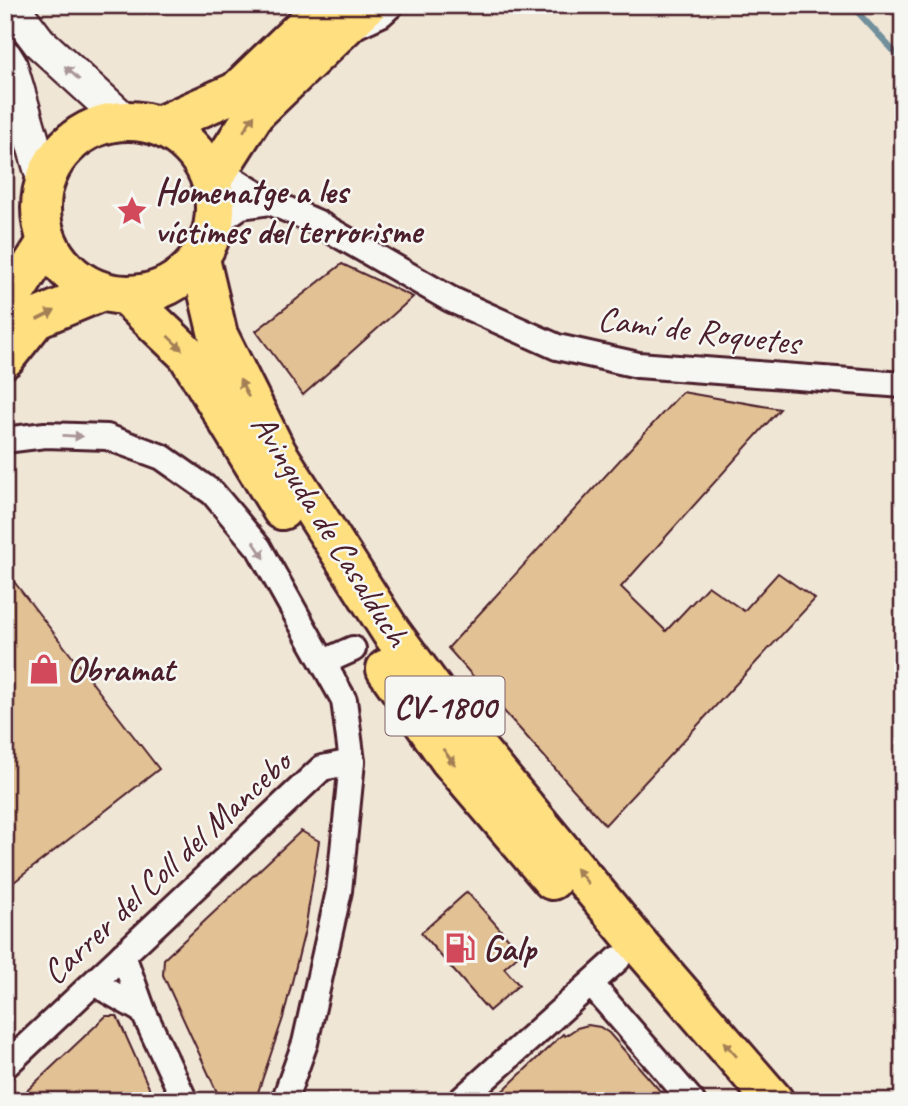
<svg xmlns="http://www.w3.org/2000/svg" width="908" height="1106" font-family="Caveat,sans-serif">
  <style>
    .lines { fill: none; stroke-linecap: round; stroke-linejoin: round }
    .stream { stroke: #71909b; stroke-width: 6 }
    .building { fill: #e2c194; stroke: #4a1f2b; stroke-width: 2 }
    .street-casing { stroke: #4a1f2b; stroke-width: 30 }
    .secondary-casing { stroke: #4a1f2b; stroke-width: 38 }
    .primary-casing { stroke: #4a1f2b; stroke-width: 44 }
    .street { stroke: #f6f6f2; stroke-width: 24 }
    .secondary { stroke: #f6f6f2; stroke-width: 33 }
    .primary { stroke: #ffdf80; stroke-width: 38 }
    .oneway { fill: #a99598 }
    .oneway2 { fill: #a47f56 }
    .labels { text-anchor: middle; stroke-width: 5; stroke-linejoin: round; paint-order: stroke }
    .shield { fill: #f6f6f2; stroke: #7e6067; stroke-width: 2 }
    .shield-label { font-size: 33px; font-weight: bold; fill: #4a1f2b }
    .poi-label { font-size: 35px; font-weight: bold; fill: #4a1f2b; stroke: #f6f6f2; text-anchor: start }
    .street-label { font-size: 35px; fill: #4a1f2b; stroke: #f6f6f2 }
  </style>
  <rect width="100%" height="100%" fill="#f0e6d6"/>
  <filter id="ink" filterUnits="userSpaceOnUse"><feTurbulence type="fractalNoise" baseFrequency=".0143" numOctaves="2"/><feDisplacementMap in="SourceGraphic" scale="14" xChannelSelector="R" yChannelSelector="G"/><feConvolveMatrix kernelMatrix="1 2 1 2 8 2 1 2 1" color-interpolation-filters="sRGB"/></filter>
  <g filter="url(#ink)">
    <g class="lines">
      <!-- stream -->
      <path class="stream" d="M 851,5 L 903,61"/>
    </g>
    <!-- building -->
    <g class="building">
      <path d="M 342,264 L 413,297 L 303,395 L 256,331 Z"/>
      <path d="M 682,392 L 780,409 L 621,587 L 666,631 L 708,586 L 744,611 L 778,573 L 815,599 L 605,825 L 448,648 Z"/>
      <path d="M 5,570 L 159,769 L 5,889 Z"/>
      <path d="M 301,831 L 319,841 L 305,930 L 283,1018 L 255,1101 L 221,1101 L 163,975 L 164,959 Z"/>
      <path d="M 467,892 L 521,953 L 504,968 L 519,985 L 489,1011 L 421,933 Z"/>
      <path d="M 106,1016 L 117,1016 L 155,1101 L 16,1101 Z"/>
      <path d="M 588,1025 L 600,1027 L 609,1033 L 669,1101 L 492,1101 L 563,1034 L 565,1036 L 577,1028 Z"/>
    </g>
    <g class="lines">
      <!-- street casing -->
      <g class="street-casing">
        <g id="street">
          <path d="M 357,25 L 381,14 L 391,5"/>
          <path d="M 212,181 L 234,180 L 270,202 L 316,222 L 450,299 L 557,347 L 638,365 L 903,385"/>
          <path d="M 215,224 L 241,206 L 270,202"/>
          <path d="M 5,440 L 45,435 L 107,437 L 162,457 L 213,493 L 259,548 L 344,700 L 352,762 L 339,891 L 305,1043 L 284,1101"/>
          <path d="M 324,662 L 353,649"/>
          <path d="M 123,955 L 143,1011 L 185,1101"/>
          <path d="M 94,983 L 143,1011"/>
          <path d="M 591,984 L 692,1101"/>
          <path d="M 5,1066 L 322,768 L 352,762"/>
          <path d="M 460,1101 L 618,959"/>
        </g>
      </g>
      <!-- secondary casing -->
      <g class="secondary-casing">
        <g id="secondary">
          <path d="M 11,5 L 39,42 L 123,119"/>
          <path d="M 5,57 L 10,65 L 44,180"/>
        </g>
      </g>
      <!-- primary casing -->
      <g class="primary-casing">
        <g id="primary">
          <circle cx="128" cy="208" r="87"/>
          <path d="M 161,125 L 236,92 L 326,5"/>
          <path d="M 212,180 L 255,113 L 367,5"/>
          <path d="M 200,259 L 218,335 L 277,453 L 391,632 L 470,740 L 635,940 L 774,1101"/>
          <path d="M 126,296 L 187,354 L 282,510"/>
          <path d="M 5,308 L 47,242"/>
          <path d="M 5,358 L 37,318 L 100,292"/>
          <path d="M 386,669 L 450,760 L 552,880"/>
        </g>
      </g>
      <!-- street -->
      <use href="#street" class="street"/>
      <!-- secondary -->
      <use href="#secondary" class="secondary"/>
      <!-- primary -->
      <use href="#primary" class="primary"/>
    </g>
    <!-- one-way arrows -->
    <defs><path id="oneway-solid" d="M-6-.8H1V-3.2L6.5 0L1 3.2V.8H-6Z" transform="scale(1.75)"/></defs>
    <g class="oneway">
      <use href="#oneway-solid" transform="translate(72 73) rotate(-137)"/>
      <use href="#oneway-solid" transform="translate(73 436) rotate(3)"/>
      <use href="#oneway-solid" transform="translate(259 550) rotate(56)"/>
    </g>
    <g class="oneway2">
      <use href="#oneway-solid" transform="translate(249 123) rotate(-57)"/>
      <use href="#oneway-solid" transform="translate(46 315) rotate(-27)"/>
      <use href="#oneway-solid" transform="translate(175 343) rotate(44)"/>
      <use href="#oneway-solid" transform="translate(244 388) rotate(-117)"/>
      <use href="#oneway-solid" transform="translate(449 757) rotate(53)"/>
      <use href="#oneway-solid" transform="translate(582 876) rotate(-129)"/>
      <use href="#oneway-solid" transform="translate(730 1049) rotate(-131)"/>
    </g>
  </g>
  <!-- icons -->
  <defs>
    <g id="sight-bare" transform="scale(2.415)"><path d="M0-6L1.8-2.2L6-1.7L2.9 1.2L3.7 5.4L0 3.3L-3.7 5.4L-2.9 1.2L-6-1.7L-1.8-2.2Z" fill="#d1495b" stroke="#f6f6f2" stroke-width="2.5" paint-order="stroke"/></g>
    <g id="shop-bare" transform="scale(2.415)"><path d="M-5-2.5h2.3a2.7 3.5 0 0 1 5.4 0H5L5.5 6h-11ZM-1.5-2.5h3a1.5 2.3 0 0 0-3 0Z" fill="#d1495b" stroke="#f6f6f2" stroke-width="2.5" paint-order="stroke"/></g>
    <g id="fuel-bare" transform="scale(2.415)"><path d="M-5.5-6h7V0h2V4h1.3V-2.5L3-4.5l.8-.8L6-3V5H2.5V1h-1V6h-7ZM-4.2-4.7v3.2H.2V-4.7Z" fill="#d1495b" stroke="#f6f6f2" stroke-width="2.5" paint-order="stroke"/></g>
  </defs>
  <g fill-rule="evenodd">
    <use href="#sight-bare" x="132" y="211"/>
    <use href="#shop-bare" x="44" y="669"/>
    <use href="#fuel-bare" x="460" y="948"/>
  </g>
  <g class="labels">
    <!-- shield labels -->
    <rect class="shield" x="385.5" y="676.5" width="119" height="59" rx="5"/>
    <g class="shield-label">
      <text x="445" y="718">CV-1800</text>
    </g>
    <!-- poi labels -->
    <g class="poi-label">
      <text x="155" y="203">Homenatge a les<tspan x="155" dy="40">víctimes del terrorisme</tspan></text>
      <text x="67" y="681">Obramat</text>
      <text x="483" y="960">Galp</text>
    </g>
    <!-- street labels -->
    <g class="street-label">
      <text transform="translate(699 330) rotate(7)" y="12">Camí de Roquetes</text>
      <text transform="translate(331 530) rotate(58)" y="12">Avinguda de Casalduch</text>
      <text transform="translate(166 867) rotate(-43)" y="12">Carrer del Coll del Mancebo</text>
    </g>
  </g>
  <!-- margin -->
  <rect width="908" height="1106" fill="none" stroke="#f6f6f2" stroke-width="28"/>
  <rect x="14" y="14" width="880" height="1078" fill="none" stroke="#4a1f2b" stroke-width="2.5" filter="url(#ink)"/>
</svg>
